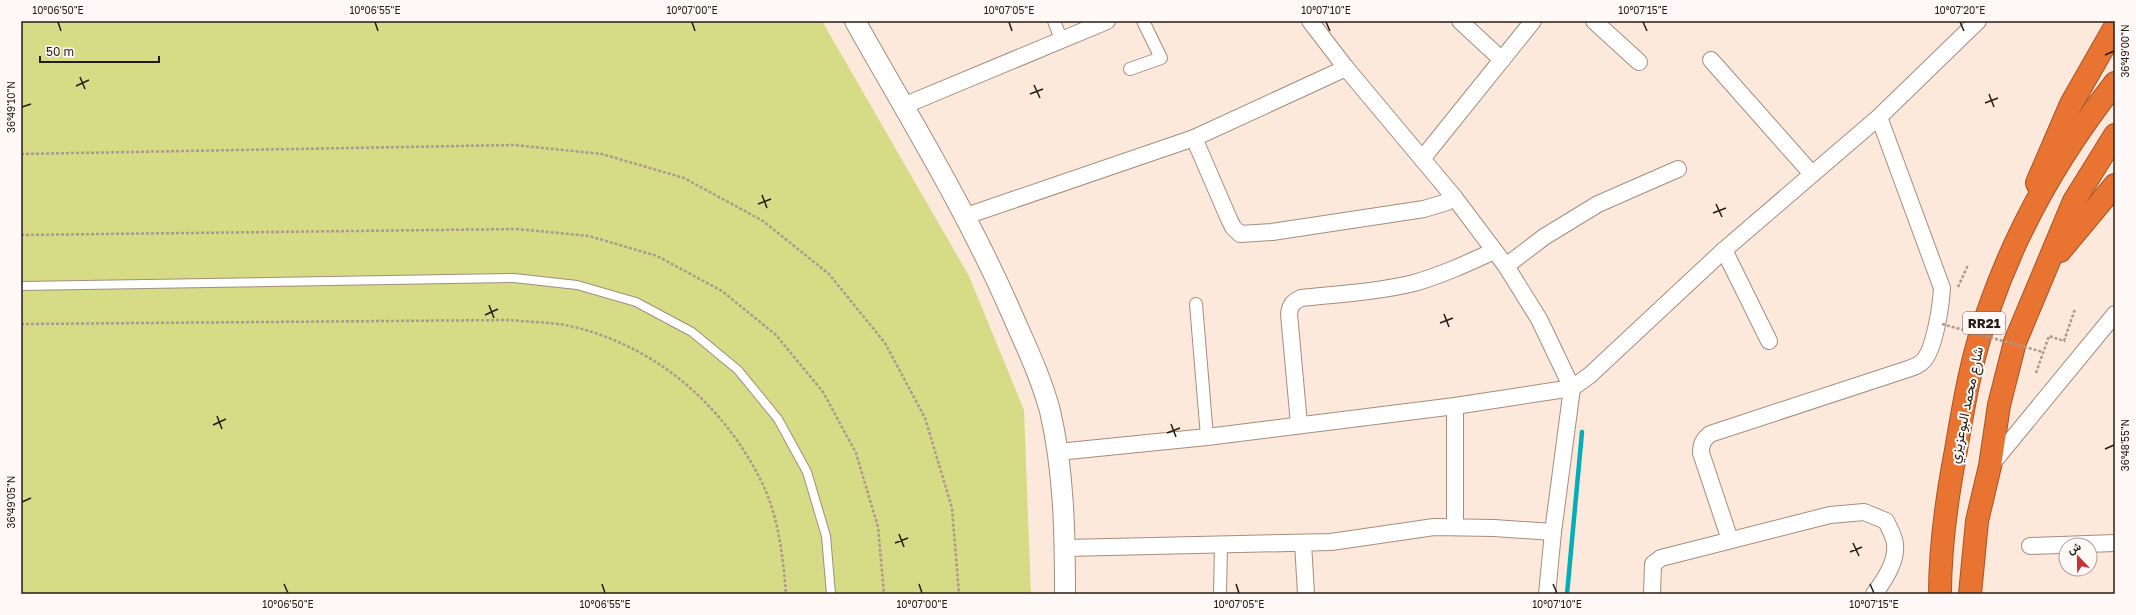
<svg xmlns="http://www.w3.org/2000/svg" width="2136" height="615" font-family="'Golos Text',Vazirmatn,sans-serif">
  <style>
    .green { fill: #d6db86 }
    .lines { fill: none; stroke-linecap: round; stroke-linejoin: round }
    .stream { stroke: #03aeb7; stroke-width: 4.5 }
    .service-casing { stroke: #a48d7e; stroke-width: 10 }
    .pedestrian-casing { stroke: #a48d7e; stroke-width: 14 }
    .minor-casing { stroke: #a48d7e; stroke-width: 18 }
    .tertiary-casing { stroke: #a48d7e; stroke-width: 22 }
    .motorway-casing { stroke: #a45528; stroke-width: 24 }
    .path { stroke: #aa9a8f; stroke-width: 2.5; stroke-dasharray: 3 2; stroke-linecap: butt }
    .service { stroke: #fff; stroke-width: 8 }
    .pedestrian { stroke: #fff; stroke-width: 12 }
    .minor { stroke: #fff; stroke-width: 16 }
    .tertiary { stroke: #fff; stroke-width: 20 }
    .motorway { stroke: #e97432; stroke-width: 22 }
    .path-bridge { stroke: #aa9a8f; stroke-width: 2.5; stroke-dasharray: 3 2; stroke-linecap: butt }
    .ticks { fill: none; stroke: #241b15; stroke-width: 1.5 }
    .labels { text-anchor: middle; stroke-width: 4; stroke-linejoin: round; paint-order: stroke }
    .shield { fill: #fef9f6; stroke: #655e58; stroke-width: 1 }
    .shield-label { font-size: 13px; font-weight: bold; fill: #241b15 }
    .street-label { font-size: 14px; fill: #241b15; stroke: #fef9f6 }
    .neatline { fill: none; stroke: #241b15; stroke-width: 1.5 }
    .ticks-label { font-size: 10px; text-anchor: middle; fill: #241b15 }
  </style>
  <rect width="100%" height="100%" fill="#fde9db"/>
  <!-- green -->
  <path class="green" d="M 21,21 L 822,21 L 969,276 L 1024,410 L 1031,594 L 21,594 Z"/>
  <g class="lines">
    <!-- stream -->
    <path class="stream" d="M 1567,594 L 1582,432"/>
    <!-- service casing -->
    <g class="service-casing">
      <path id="service" d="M 21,286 L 514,278 L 577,285 L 636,302 L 692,332 L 738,370 L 778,419 L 807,472 L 826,536 L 831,594"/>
    </g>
    <!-- pedestrian casing -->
    <g class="pedestrian-casing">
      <g id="pedestrian">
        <path d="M 1054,21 L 1061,39"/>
        <path d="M 1130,69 L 1161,58 L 1143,21"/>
        <path d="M 1196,304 L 1207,437"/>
        <path d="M 1220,594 L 1221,545"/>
      </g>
    </g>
    <!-- minor casing -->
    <g class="minor-casing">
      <g id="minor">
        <path d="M 1310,21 L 1346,68 L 1454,197 L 1506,266 L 1539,319 L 1572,388 L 1553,532 L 1547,594"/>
        <path d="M 1460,21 L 1502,60"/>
        <path d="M 1594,21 L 1639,62"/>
        <path d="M 1711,60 L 1812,174"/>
        <path d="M 903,106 L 1107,21"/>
        <path d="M 1194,138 L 1229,219 L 1233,227 L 1240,234 L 1272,232 L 1424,209 L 1447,202 L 1454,197"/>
        <path d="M 1422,159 L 1533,21"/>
        <path d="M 966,216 L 1194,138 L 1346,68"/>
        <path d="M 1724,250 L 1769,341"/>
        <path d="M 1506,266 L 1544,237 L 1598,204 L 1678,169"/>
        <path d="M 1455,406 L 1455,527"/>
        <path d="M 1299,424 L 1289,314 C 1290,305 1293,302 1301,298 C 1339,294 1377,292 1414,283 C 1442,275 1468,263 1494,251"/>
        <path d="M 1058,452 L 1207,437 L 1455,406 L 1572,388 L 1590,375 L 1724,250 L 1879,117 L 1978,21"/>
        <path d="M 1990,466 L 2115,314"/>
        <path d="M 1730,540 L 1701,453 C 1701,444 1703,440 1710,434 L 1908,369 C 1914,367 1920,365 1924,360 C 1935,347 1941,305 1942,288 L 1879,117"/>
        <path d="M 1303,543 L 1306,594"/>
        <path d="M 2030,546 L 2115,543"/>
        <path d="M 1065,548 L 1331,542 L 1434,527 L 1494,528 L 1553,532"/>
        <path d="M 1652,594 L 1653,564 L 1661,558 L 1830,515 L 1864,512 L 1886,521 C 1889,528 1895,537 1895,545 C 1897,562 1884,581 1874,594"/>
      </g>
    </g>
    <!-- tertiary casing -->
    <g class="tertiary-casing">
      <path id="tertiary" d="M 855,21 C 909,117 967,211 1011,312 C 1025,344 1041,377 1050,411 C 1064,471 1065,533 1065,594"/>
    </g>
    <!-- motorway casing -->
    <g class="motorway-casing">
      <g id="motorway">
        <path d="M 2037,183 L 2071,104 L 2115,27"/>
        <path d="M 2060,251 L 2115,185"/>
        <path d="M 1940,594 C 1940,546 1947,497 1956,450 C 1964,403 1972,354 1989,309 C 2017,228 2062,150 2115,83"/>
        <path d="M 1970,594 L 1977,521 L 1990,466 L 1999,405 L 2015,342 L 2074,201 L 2115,135"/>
      </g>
    </g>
    <!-- path -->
    <g class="path">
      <path d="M 21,154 L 513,145 L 602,154 L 684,178 L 763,221 L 829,274 L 885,343 L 925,418 L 952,508 L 959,594"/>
      <path d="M 21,235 L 517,229 L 589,236 L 657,256 L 722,291 L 776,335 L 823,392 L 856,453 L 878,527 L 884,594"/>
      <path d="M 1958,287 L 1968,265"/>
      <path d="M 21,324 L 510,320 C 528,322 547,322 565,325 C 654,343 726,406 764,487 C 779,520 783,558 786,594"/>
      <path d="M 2036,373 L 2049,336 L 2064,341 L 2075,309"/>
    </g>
    <!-- service -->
    <use href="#service" class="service"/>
    <!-- pedestrian -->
    <use href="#pedestrian" class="pedestrian"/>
    <!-- minor -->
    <use href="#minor" class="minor"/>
    <!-- tertiary -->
    <use href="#tertiary" class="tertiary"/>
    <!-- motorway -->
    <use href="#motorway" class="motorway"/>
    <!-- path-bridge -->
    <path class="path-bridge" d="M 1942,324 L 2043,352"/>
  </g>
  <!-- ticks -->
  <path class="ticks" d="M 58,22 L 61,31M 375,22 L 378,31M 692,22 L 695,31M 1009,22 L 1012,31M 1326,22 L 1330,31M 1643,22 L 1647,31M 1960,22 L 1964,31M 2105,55 L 2114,51M 80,77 L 85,89M 1034,85 L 1040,98M 76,86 L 89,80M 1030,94 L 1043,89M 1989,94 L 1994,107M 1985,103 L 1998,98M 22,107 L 31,104M 762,195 L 767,208M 758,204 L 771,199M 1716,204 L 1722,217M 1713,213 L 1726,208M 489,305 L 494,318M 1444,314 L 1449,327M 485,315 L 498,309M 1440,323 L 1453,318M 217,416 L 222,429M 1171,424 L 1176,437M 213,425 L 226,419M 1167,433 L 1180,428M 2105,449 L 2114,445M 22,502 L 31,498M 899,534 L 904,547M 895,543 L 908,538M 1853,543 L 1859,556M 1850,552 L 1862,547M 284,584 L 288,593M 602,584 L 605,593M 919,584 L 922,593M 1236,584 L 1239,593M 1553,584 L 1557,593M 1870,584 L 1874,593"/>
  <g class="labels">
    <!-- shield labels -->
    <rect class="shield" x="1963" y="312" width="42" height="22" rx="3"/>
    <g class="shield-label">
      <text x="1984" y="328">RR21</text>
    </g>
    <!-- street labels -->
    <g class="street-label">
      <text transform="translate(1966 405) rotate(-78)" y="5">شارع محمد البوعزيزي</text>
    </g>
  </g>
  <!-- border -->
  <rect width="2136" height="615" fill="none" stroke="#fef9f6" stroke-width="44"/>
  <!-- north arrow -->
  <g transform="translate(2078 557) rotate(338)"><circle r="19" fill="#fef9f6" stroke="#a7a09c"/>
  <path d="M0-3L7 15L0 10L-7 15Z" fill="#c33435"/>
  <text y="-6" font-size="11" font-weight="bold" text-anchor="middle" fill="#241b15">ش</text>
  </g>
  <!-- scale -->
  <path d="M40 56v6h119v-6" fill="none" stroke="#241b15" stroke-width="2"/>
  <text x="46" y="56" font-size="12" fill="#241b15" stroke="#fef9f6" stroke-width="3" paint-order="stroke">50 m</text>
  <rect x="22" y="22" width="2092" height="571" class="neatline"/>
  <g class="ticks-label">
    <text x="58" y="14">10°06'50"E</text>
    <text x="375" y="14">10°06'55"E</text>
    <text x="692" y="14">10°07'00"E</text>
    <text x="1009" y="14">10°07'05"E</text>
    <text x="1326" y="14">10°07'10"E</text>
    <text x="1643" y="14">10°07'15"E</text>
    <text x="1960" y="14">10°07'20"E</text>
    <text transform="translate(2125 51) rotate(-90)" y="4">36°49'00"N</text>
    <text transform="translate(11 107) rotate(-90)" y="4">36°49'10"N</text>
    <text transform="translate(2125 445) rotate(-90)" y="4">36°48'55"N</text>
    <text transform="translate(11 502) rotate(-90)" y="4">36°49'05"N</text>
    <text x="288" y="608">10°06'50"E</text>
    <text x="605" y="608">10°06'55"E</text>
    <text x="922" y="608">10°07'00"E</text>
    <text x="1239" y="608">10°07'05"E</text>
    <text x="1557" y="608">10°07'10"E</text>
    <text x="1874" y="608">10°07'15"E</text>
  </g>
</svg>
